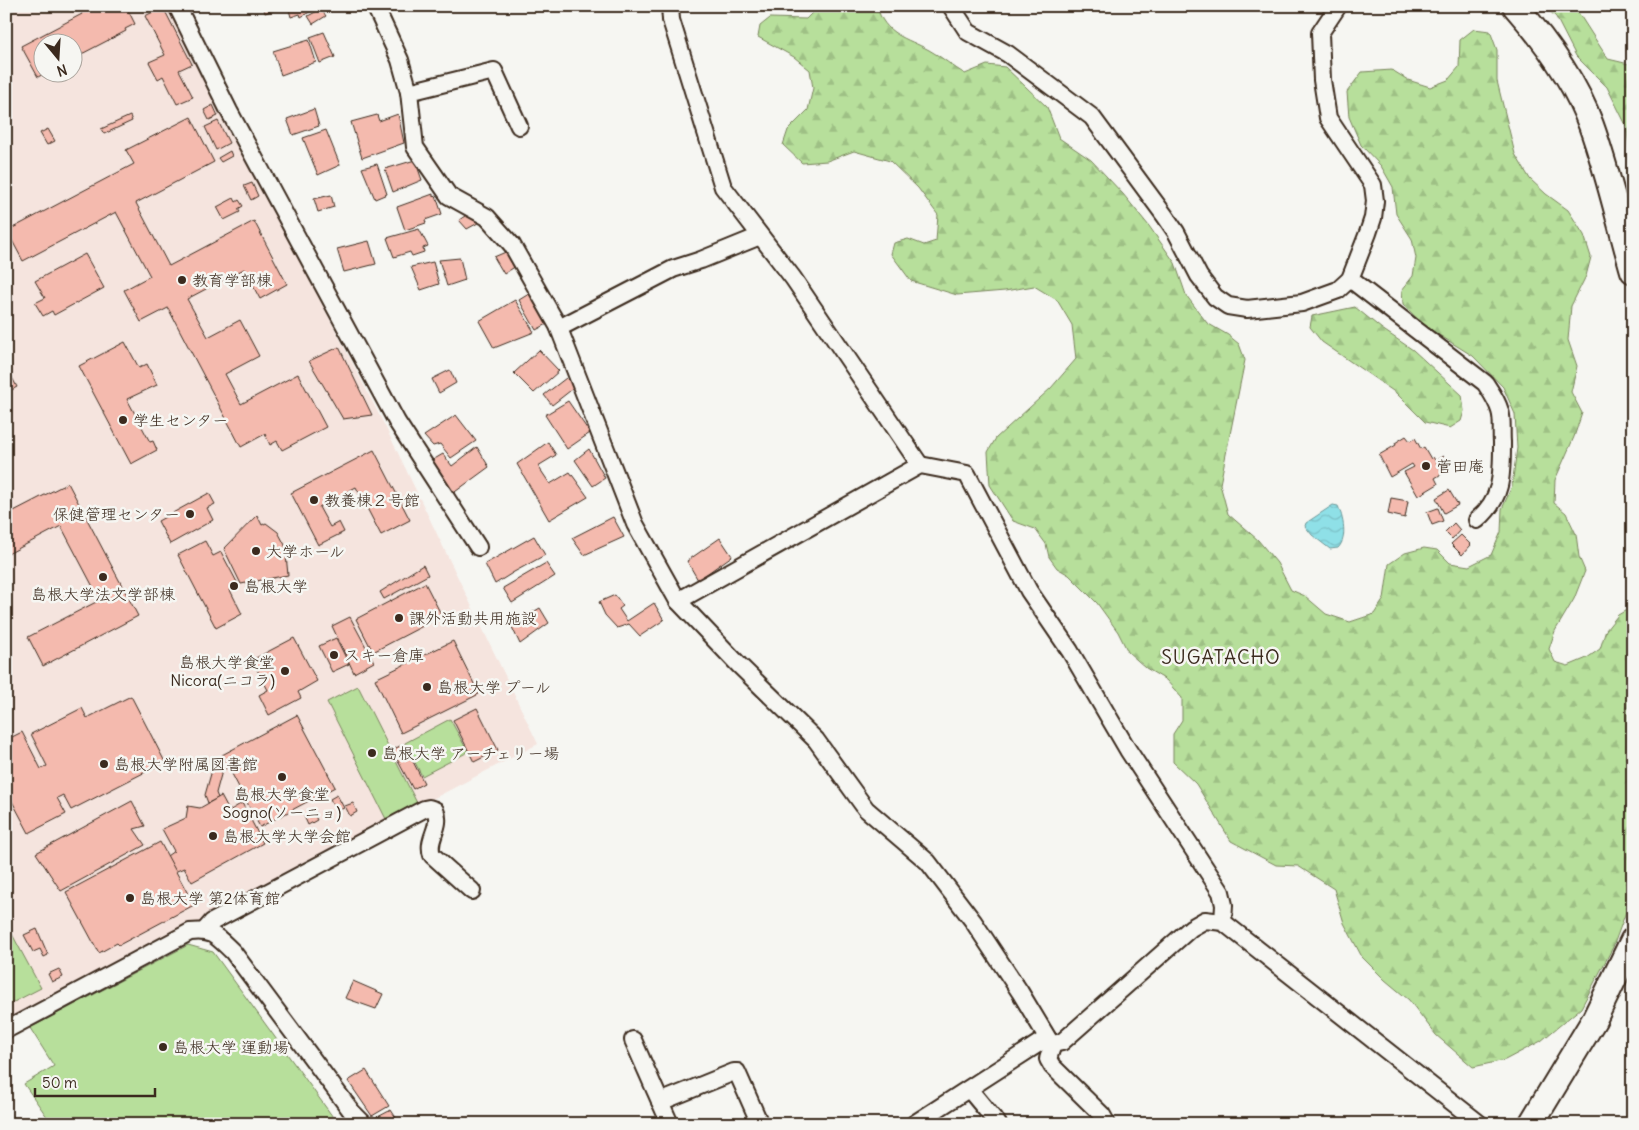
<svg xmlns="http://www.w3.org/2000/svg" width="1639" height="1130" font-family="Delius,'Klee One',sans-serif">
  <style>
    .built { fill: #f5e4de; fill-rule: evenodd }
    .grass { fill: #b7df9b; stroke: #79845c }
    .forest { fill: url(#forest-firs); stroke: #79845c }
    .water { fill: url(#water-waves); stroke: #6d9797 }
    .building { fill: #f4baae; stroke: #3b2a1e }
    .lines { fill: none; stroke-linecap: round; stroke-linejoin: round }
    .street-casing { stroke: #3b2a1e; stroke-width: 20 }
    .secondary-casing { stroke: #3b2a1e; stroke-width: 28 }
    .street { stroke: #f6f6f2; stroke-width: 16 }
    .secondary { stroke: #f6f6f2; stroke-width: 24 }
    .poi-dot { fill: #3b2a1e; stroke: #f6f6f2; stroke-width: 2 }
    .labels { text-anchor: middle; stroke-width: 5; stroke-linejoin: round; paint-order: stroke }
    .poi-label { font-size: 16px; fill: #3b2a1e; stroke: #f6f6f2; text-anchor: start }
    .quarter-label { font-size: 19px; letter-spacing: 1px; fill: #3b2a1e; stroke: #f6f6f2 }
  </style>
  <defs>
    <pattern id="forest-firs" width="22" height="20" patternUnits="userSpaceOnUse" patternTransform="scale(1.25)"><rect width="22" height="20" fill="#b7df9b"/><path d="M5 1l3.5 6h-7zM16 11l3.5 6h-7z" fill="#9ec085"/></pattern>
    <pattern id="water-waves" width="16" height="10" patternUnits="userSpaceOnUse" patternTransform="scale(1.25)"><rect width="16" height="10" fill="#8fe0e7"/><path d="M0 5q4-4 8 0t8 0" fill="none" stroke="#7cc0c6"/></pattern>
  </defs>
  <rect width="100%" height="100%" fill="#f6f6f2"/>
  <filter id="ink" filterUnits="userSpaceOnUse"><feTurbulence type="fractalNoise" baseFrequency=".02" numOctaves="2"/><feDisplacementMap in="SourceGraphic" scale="10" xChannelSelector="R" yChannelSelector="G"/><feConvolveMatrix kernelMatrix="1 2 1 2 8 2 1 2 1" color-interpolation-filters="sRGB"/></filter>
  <g filter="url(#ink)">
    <!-- built -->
    <path class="built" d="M 6,6 L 168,6 L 386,428 L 538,744 L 421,805 L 212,918 L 6,1024 ZM 42,42 L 72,42 L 72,72 L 42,72 Z"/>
    <!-- grass -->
    <g class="grass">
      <path d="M 358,686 L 417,803 L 386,819 L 327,702 Z"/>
      <path d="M 450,719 L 468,752 L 422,776 L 405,743 Z"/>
      <path d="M 6,923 L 41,988 L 6,1006 Z"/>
      <path d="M 188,945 L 213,952 L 338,1124 L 52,1124 L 24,1084 L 54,1066 L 30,1028 Z"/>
    </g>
    <!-- forest -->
    <g class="forest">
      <path d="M 819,6 L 877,6 C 884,35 907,38 929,50 C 942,57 953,67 965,74 L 987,65 L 1005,67 L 1047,107 L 1059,138 L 1091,160 L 1123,194 L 1149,226 L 1175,263 L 1186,295 L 1207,323 L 1228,335 L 1239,344 L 1245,360 L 1220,484 L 1228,514 L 1258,540 L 1277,563 L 1291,590 L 1305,596 L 1326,614 L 1350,622 L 1374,614 L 1384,599 L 1389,564 L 1405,553 L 1424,548 L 1437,550 L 1450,563 L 1469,566 L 1491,555 L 1501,532 L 1502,509 L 1512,486 L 1517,448 L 1515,414 L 1503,387 L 1473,356 L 1423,325 L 1403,304 L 1402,290 L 1413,276 L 1416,258 L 1412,239 L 1396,214 L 1393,187 L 1381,166 L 1361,145 L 1349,117 L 1347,92 L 1362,72 L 1392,70 L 1408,80 L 1430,87 L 1448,80 L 1459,67 L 1460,40 L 1474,29 L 1490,31 L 1497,50 L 1497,81 L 1515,154 L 1530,179 L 1546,194 L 1568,210 L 1584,235 L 1591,257 L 1586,276 L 1571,306 L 1568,340 L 1577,366 L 1571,392 L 1582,413 L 1574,437 L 1555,480 L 1554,503 L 1566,513 L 1576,534 L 1579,557 L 1585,571 L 1574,599 L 1555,631 L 1549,649 L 1555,662 L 1568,666 L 1587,658 L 1600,649 L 1606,630 L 1618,615 L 1630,608 L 1633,602 L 1633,692 L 1628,701 L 1626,757 L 1633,780 L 1633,893 L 1613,947 L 1581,1008 L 1541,1041 L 1505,1060 L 1473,1067 L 1436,1035 L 1409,1000 L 1385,980 L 1362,957 L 1344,923 L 1334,889 L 1298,866 L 1276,865 L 1231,841 L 1196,784 L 1173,762 L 1173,734 L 1182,720 L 1182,698 L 1166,680 L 1146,668 L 1128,652 L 1118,632 L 1097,603 L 1069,575 L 1057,568 L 1049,557 L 1046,544 L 1035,529 L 1013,521 L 990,485 L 988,452 L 996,438 L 1051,388 L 1076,359 L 1072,325 L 1057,300 L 1034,286 L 1005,291 L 957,295 L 911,281 L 891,254 L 894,243 L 908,239 L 924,245 L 936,241 L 938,215 L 918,188 L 890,161 L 854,151 L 827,161 L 802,163 L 783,145 L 788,130 L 808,110 L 813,88 L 810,70 L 794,57 L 758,37 L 760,26 L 770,18 L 806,19 Z"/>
      <path d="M 1544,6 L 1574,6 L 1608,59 L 1633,65 L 1633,175 L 1626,125 L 1607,87 L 1576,56 L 1556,17 Z"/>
      <path d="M 1355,307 L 1382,329 L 1413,350 L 1462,395 L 1464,411 L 1461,421 L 1450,428 L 1425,422 L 1396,393 L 1322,342 L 1310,327 L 1312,316 Z"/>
    </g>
    <!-- water -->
    <path class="water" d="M 1333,505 L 1338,506 C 1343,517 1348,538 1338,548 L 1330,549 L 1312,535 L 1305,526 L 1306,523 Z"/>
    <!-- building -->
    <g class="building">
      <path d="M 78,6 L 126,6 L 135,24 L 125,29 L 126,31 L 72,59 L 72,42 L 42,42 L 42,72 L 47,72 L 38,77 L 21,46 L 82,14 Z"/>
      <path d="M 263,6 L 279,6 L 279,8 L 265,13 Z"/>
      <path d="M 288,6 L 318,6 L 318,7 L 301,17 L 300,14 L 291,17 Z"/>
      <path d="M 163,7 L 192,64 L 179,70 L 193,97 L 177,104 L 163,76 L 158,79 L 149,62 L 165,55 L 145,16 Z"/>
      <path d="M 321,9 L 326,16 L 313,24 L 308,16 Z"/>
      <path d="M 324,32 L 335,57 L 320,63 L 310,37 Z"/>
      <path d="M 309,40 L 316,62 L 281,75 L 273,51 Z"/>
      <path d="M 213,105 L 218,116 L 209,120 L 204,110 Z"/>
      <path d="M 314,109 L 319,126 L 293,135 L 287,119 Z"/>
      <path d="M 398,114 L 404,143 L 362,158 L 351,122 L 377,115 L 379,121 Z"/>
      <path d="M 130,116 L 132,121 L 104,134 L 101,129 Z"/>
      <path d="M 191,117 L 214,162 L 136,203 L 169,266 L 254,221 L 287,284 L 260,299 L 244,269 L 187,299 L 208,337 L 240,320 L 259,356 L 225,374 L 241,404 L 298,374 L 326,427 L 282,450 L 277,441 L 270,445 L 265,434 L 241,447 L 168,308 L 141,322 L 124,290 L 150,276 L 116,212 L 23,261 L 7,231 L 134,164 L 126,150 Z"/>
      <path d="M 218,121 L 229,143 L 216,150 L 205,127 Z"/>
      <path d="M 48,129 L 55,141 L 47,145 L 40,133 Z"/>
      <path d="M 326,130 L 340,165 L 318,175 L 303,138 Z"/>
      <path d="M 230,151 L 232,156 L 221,162 L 218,158 Z"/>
      <path d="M 415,160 L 422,180 L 393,192 L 385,169 Z"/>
      <path d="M 377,164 L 387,194 L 375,199 L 362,168 Z"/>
      <path d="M 252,183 L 258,196 L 251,200 L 244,186 Z"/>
      <path d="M 433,194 L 433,197 L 436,196 L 442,214 L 425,220 L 426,223 L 405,230 L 397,207 Z"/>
      <path d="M 331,195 L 334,207 L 318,212 L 314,199 Z"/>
      <path d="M 234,198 L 236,202 L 239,200 L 243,206 L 238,209 L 240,212 L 224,220 L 217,207 Z"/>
      <path d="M 471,212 L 478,223 L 467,229 L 459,220 Z"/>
      <path d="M 419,229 L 428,246 L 423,248 L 424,252 L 412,256 L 410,252 L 394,257 L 387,238 Z"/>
      <path d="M 369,241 L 376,264 L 344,272 L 337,249 Z"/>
      <path d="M 508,251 L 516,266 L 504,274 L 494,257 Z"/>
      <path d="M 85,254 L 104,288 L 54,315 L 52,311 L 43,316 L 35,303 L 45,298 L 35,281 Z"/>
      <path d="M 460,258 L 465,280 L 447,286 L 439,260 Z"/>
      <path d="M 433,262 L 439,284 L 421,290 L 411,267 Z"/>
      <path d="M 532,292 L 551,322 L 536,330 L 519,300 Z"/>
      <path d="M 515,300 L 534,332 L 494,348 L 479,321 Z"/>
      <path d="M 125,342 L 139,368 L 147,364 L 157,385 L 127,399 L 150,442 L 153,441 L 157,450 L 131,464 L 79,366 Z"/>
      <path d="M 339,347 L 372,415 L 343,419 L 309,361 Z"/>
      <path d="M 539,350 L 559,371 L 534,393 L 514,373 Z"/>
      <path d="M 6,366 L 17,387 L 6,393 Z"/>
      <path d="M 450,370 L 456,383 L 439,393 L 432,379 Z"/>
      <path d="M 566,378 L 575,387 L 552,405 L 544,395 Z"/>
      <path d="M 568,401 L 590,433 L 567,449 L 545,415 Z"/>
      <path d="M 456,415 L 476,441 L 451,458 L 440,444 L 433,446 L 424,436 Z"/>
      <path d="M 1406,436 L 1410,441 L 1415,438 L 1421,449 L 1424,447 L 1431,459 L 1433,457 L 1443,473 L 1435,478 L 1438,484 L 1418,496 L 1404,472 L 1414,467 L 1412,464 L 1390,477 L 1379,455 L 1396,445 L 1395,443 Z"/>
      <path d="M 548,442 L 556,455 L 538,466 L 550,484 L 570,472 L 588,497 L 549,520 L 517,464 Z"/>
      <path d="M 477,447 L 489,467 L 448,497 L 426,464 L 443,454 L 452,466 Z"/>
      <path d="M 589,449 L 605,478 L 593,486 L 575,460 Z"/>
      <path d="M 374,450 L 410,520 L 381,535 L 356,487 L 319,507 L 330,527 L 339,522 L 344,532 L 318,545 L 291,493 Z"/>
      <path d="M 1443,456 L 1449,467 L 1444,470 L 1438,459 Z"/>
      <path d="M 68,483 L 138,616 L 43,666 L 28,637 L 100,600 L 61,526 L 6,555 L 6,515 Z"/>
      <path d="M 1449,490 L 1458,505 L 1444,513 L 1436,498 Z"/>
      <path d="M 209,493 L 215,504 L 207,508 L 213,520 L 170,544 L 158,521 Z"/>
      <path d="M 1391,498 L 1408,501 L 1405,518 L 1388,514 Z"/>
      <path d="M 1438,508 L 1443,521 L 1432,525 L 1427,512 Z"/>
      <path d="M 257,515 L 262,525 L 266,523 L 278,532 L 285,545 L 288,575 L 241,584 L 224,549 Z"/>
      <path d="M 613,517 L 624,537 L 584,555 L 572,538 Z"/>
      <path d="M 1454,523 L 1460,530 L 1452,539 L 1445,532 Z"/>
      <path d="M 1461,535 L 1471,545 L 1462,555 L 1451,544 Z"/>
      <path d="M 534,536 L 545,555 L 514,572 L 495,584 L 485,564 Z"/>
      <path d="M 720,538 L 732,556 L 698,580 L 687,561 Z"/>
      <path d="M 205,541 L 213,556 L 221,552 L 239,586 L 230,590 L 242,614 L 216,628 L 178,555 Z"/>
      <path d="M 546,563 L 555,576 L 512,603 L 503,588 Z"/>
      <path d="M 423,565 L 428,575 L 384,599 L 380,592 Z"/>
      <path d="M 425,583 L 442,616 L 373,652 L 356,619 Z"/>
      <path d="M 615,595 L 623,606 L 619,609 L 627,621 L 654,603 L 664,620 L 640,636 L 629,624 L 617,628 L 605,615 L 599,602 Z"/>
      <path d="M 540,608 L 549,623 L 520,644 L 511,625 Z"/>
      <path d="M 350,617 L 374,662 L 354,673 L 332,626 Z"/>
      <path d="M 294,638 L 317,681 L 298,692 L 301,698 L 269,715 L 259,695 L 268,690 L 252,660 Z"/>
      <path d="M 336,638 L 349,664 L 332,672 L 319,646 Z"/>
      <path d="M 453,641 L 479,694 L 401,733 L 375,679 Z"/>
      <path d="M 131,696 L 165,762 L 71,810 L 63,795 L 57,798 L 66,814 L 29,833 L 6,790 L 6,740 L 22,732 L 41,769 L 47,766 L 31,734 L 82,708 L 87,718 Z"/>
      <path d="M 477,708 L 498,750 L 474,762 L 453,720 Z"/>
      <path d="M 297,715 L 335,787 L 260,827 L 222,755 Z"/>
      <path d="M 404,744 L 424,783 L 413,789 L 392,750 Z"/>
      <path d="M 223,758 L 228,767 L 222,771 L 216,793 L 218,798 L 208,803 L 205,795 L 214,763 Z"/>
      <path d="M 337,795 L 344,808 L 337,811 L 330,799 Z"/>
      <path d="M 221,796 L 229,811 L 242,803 L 263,843 L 192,882 L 184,868 L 172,873 L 164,858 L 174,851 L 162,829 L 186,818 L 188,806 L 200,808 Z"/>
      <path d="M 132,801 L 145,826 L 134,829 L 145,845 L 61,891 L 36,853 Z"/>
      <path d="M 353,803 L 357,812 L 350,816 L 345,806 Z"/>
      <path d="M 313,812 L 317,820 L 308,825 L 304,816 Z"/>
      <path d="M 160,842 L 194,905 L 119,945 L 117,943 L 99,953 L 66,892 Z"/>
      <path d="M 37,929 L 48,955 L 44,957 L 40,949 L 33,952 L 24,935 Z"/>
      <path d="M 59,969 L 63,977 L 52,982 L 48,974 Z"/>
      <path d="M 353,981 L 383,994 L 376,1009 L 345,998 Z"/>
      <path d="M 366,1070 L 389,1106 L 372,1116 L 348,1081 Z"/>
      <path d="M 391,1110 L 400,1124 L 378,1124 L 374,1119 Z"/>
    </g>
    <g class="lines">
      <!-- street casing -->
      <g class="street-casing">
        <g id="street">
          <path d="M 177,6 L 229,111 L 397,422 L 478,547"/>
          <path d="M 375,6 L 400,60 L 409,92 L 415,147 L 449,196 L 487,217 L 512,245 L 558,326 L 635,524 L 678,601 L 739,665 L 816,740 L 866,809 L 928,862 L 973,921 L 1020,992 L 1050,1042 L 1053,1044 L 1062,1042 L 1191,928 L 1205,920 L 1223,922 L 1480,1124"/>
          <path d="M 670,6 L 671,20 L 723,187 L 793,278 L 920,465"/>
          <path d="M 951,6 L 968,32 L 1008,54 L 1092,117 L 1165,216 L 1176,232 L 1199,276 L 1215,297 L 1228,306 L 1247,309 L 1302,303 L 1338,290 L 1350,279 L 1368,233 L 1373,218 L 1375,201 L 1373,185 L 1328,118 L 1322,80 L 1320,33 L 1338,6"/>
          <path d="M 409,92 L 494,71 L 519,126"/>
          <path d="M 1350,279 L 1485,383 C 1491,392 1497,400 1500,411 C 1503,420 1501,432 1502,442 C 1502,474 1503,498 1477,520"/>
          <path d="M 559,328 L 673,269 L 701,260 L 760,236"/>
          <path d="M 678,601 L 920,465 L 967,474 L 1029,591 L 1070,651 L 1128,750 L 1221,892 L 1224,905 L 1223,922"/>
          <path d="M 205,930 L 212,922 L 424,809 L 429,808 L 435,810 C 443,827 426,838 432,855 L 472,891"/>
          <path d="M 6,1030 L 190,932 C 213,929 217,937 233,952 L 352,1112 L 364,1124"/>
          <path d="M 633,1040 L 670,1124"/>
          <path d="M 1053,1044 L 1048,1059 L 1052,1066 L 1102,1115 L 1107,1124"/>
          <path d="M 969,1089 L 998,1124"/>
          <path d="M 660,1102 L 734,1072 L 737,1072 L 760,1124"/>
          <path d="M 914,1124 L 1047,1038"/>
        </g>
      </g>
      <!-- secondary casing -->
      <g class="secondary-casing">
        <g id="secondary">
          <path d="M 1515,6 C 1545,40 1575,81 1591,125 C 1608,172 1619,222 1633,271"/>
          <path d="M 1531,1124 L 1594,1020 L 1633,940"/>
        </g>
      </g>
      <!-- street -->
      <use href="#street" class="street"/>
      <!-- secondary -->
      <use href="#secondary" class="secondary"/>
    </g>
  </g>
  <!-- markers -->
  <g class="poi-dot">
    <circle cx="182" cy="280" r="5"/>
    <circle cx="123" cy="420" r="5"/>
    <circle cx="1426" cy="466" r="5"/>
    <circle cx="314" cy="500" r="5"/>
    <circle cx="190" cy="514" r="5"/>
    <circle cx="256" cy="551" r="5"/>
    <circle cx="103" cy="577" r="5"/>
    <circle cx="234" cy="586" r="5"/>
    <circle cx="399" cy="618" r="5"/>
    <circle cx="334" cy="655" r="5"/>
    <circle cx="285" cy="671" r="5"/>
    <circle cx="427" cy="687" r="5"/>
    <circle cx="372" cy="753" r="5"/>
    <circle cx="104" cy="764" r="5"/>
    <circle cx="282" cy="777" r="5"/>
    <circle cx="213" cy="836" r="5"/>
    <circle cx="130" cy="898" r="5"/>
    <circle cx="163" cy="1047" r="5"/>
  </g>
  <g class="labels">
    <!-- poi labels -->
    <g class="poi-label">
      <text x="192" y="286">教育学部棟</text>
      <text x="133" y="426">学生センター</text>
      <text x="1436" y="472">菅田庵</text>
      <text x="324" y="506">教養棟２号館</text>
      <text x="180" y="520" text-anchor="end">保健管理センター</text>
      <text x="266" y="557">大学ホール</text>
      <text x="244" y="592">島根大学</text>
      <text x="103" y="600" text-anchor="middle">島根大学法文学部棟</text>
      <text x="409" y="624">課外活動共用施設</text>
      <text x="344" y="661">スキー倉庫</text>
      <text x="275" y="668" text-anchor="end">島根大学食堂<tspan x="275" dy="18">Nicora(ニコラ)</tspan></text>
      <text x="437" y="693">島根大学 プール</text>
      <text x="382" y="759">島根大学 アーチェリー場</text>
      <text x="114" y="770">島根大学附属図書館</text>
      <text x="282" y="800" text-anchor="middle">島根大学食堂<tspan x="282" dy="18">Sogno(ソーニョ)</tspan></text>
      <text x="223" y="842">島根大学大学会館</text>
      <text x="140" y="904">島根大学 第2体育館</text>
      <text x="173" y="1053">島根大学 運動場</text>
    </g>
    <!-- quarter labels -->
    <g class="quarter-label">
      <text x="1221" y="664">SUGATACHO</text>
    </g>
  </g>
  <!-- margin -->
  <rect width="1639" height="1130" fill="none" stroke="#f6f6f2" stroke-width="25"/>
  <rect x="12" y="12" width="1614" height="1105" fill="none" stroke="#3b2a1e" stroke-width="2" filter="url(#ink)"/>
  <!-- north arrow -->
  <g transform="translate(58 58) rotate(162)"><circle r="24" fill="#f6f6f2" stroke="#aba49d"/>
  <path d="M0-4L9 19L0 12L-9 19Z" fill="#3b2a1e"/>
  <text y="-8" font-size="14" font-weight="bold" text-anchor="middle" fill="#3b2a1e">N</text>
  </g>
  <!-- scale -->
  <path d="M35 1088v8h120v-8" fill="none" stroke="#3b2a1e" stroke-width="2.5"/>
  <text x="42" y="1088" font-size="15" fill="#3b2a1e" stroke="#f6f6f2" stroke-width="4" paint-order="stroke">50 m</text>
</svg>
